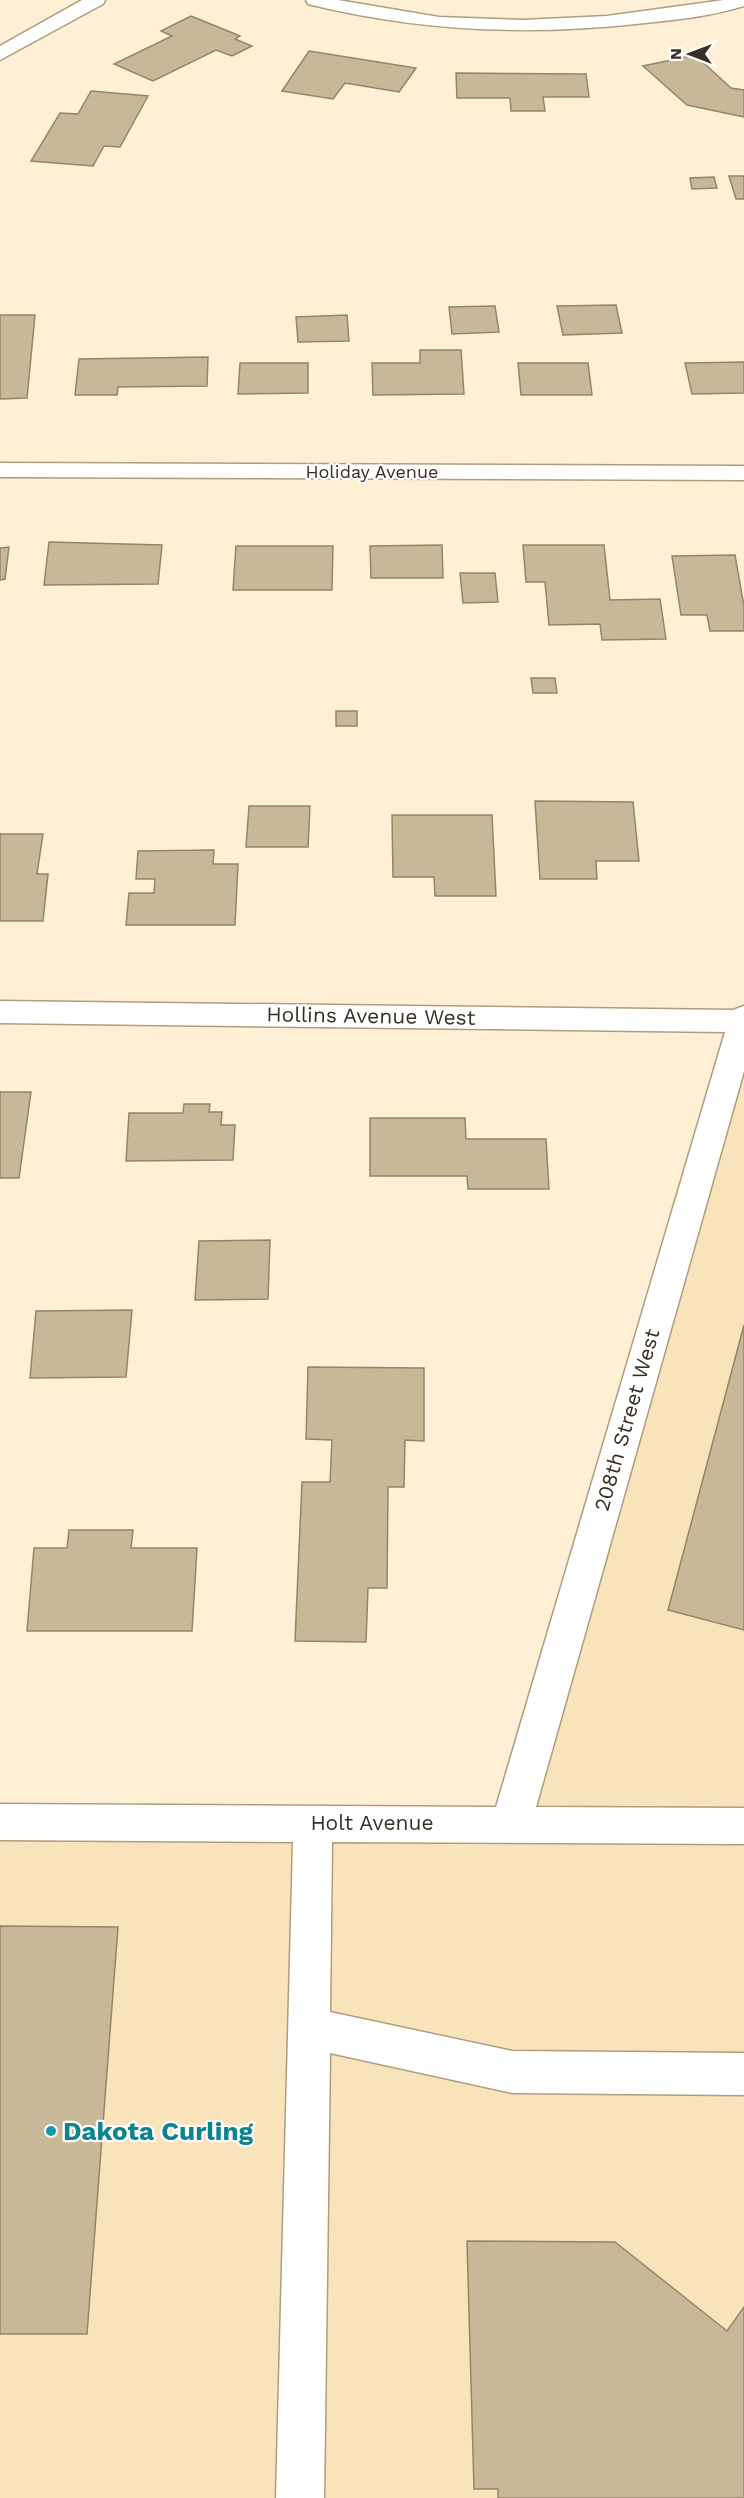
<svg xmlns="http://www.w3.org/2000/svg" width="744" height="2498" font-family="'Work Sans',sans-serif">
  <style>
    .built { fill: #f9e3bb }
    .building { fill: #c9b898; stroke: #958567; stroke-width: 1.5 }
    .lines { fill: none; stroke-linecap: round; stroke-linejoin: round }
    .minor-casing { stroke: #ae9d7e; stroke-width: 3 }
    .minor { fill: #fff; fill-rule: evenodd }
    .culture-dot { fill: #0f9aa8; stroke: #fff; stroke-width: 2 }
    .labels { text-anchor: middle; stroke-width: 4.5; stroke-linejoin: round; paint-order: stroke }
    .far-street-label { font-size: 18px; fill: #362f22; stroke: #fff }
    .street-label { font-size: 21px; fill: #362f22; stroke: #fff }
    .near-culture-label { font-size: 26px; font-weight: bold; fill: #0d838f; stroke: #fff; text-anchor: start }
  </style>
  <rect width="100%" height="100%" fill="#feefd5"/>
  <!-- built -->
  <path class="built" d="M 744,1017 L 744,2498 L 0,2498 L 0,1822 L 511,1823 Z"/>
  <!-- building -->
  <g class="building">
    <path d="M 191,16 L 240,36 L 235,39 L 252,46 L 232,56 L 216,50 L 153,81 L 114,64 L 172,36 L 161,31 Z"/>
    <path d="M 309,51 L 416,68 L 399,92 L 345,83 L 333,99 L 282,91 Z"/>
    <path d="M 695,55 L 731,88 L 744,90 L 744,117 L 687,105 L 643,66 Z"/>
    <path d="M 456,73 L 586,74 L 589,97 L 543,97 L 545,111 L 511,111 L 510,98 L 457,98 Z"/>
    <path d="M 91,91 L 148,96 L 120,147 L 104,146 L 93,166 L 31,161 L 60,113 L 78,114 Z"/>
    <path d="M 729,176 L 744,176 L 744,199 L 736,199 Z"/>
    <path d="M 714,177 L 717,188 L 692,189 L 690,178 Z"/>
    <path d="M 616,305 L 622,333 L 563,335 L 557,306 Z"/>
    <path d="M 495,306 L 499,332 L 452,334 L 449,307 Z"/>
    <path d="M 0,315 L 35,315 L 27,398 L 0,399 Z"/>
    <path d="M 347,315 L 349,341 L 298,342 L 296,317 Z"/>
    <path d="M 420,350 L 461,350 L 464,394 L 373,395 L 372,363 L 420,363 Z"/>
    <path d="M 208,357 L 207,386 L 118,387 L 117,395 L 75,395 L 79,359 Z"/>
    <path d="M 744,362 L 744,393 L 692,394 L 685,363 Z"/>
    <path d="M 240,363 L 308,363 L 308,393 L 238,394 Z"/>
    <path d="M 518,363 L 588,363 L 592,395 L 521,395 Z"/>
    <path d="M 49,542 L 162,545 L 158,584 L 44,585 Z"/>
    <path d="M 442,545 L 443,578 L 371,578 L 370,546 Z"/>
    <path d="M 523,545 L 604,545 L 610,600 L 660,599 L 666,639 L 602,640 L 600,624 L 549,625 L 545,582 L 526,582 Z"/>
    <path d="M 236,546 L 333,546 L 332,590 L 233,590 Z"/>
    <path d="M 9,547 L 5,579 L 0,580 L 0,548 Z"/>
    <path d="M 735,555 L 744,606 L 744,631 L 710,631 L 707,615 L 681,615 L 672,556 Z"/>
    <path d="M 460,573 L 495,573 L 498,602 L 463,603 Z"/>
    <path d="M 531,678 L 555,678 L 557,693 L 533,693 Z"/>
    <rect x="336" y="711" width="21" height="15"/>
    <path d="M 535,801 L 633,802 L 639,861 L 596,861 L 597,879 L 540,879 Z"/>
    <path d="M 249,806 L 310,806 L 308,847 L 246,847 Z"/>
    <path d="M 392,815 L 492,815 L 496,896 L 435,896 L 434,877 L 393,877 Z"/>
    <path d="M 0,834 L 43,834 L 37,874 L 48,874 L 43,921 L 0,921 Z"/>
    <path d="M 214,850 L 213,864 L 238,864 L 235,925 L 126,925 L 129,893 L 154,893 L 155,879 L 136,879 L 138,851 Z"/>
    <path d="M 0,1092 L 31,1092 L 19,1178 L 0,1178 Z"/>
    <path d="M 184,1104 L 210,1104 L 209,1112 L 222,1112 L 221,1125 L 235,1125 L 233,1160 L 126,1161 L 129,1113 L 183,1113 Z"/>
    <path d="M 370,1118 L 465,1118 L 466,1139 L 546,1139 L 549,1189 L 468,1189 L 467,1176 L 370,1176 Z"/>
    <path d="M 270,1240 L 268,1299 L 195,1300 L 199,1241 Z"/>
    <path d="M 132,1310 L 126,1377 L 30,1378 L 36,1311 Z"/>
    <path d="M 744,1325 L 744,1630 L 668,1610 Z"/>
    <path d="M 308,1367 L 424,1368 L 424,1441 L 405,1440 L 404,1487 L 388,1487 L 387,1588 L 368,1588 L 366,1642 L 295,1641 L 302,1482 L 330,1482 L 332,1440 L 306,1439 Z"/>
    <path d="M 69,1530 L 133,1530 L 131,1548 L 197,1548 L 192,1631 L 27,1631 L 34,1548 L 67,1548 Z"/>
    <path d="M 0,1926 L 118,1927 L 87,2334 L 0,2334 Z"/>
    <path d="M 467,2241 L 615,2242 L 727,2331 L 744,2307 L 744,2498 L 498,2498 L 498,2489 L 474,2489 Z"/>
  </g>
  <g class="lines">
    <!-- minor casing -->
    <g class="minor-casing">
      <g id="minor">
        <path d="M 82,0 L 105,0 L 103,4 L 0,60 L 0,46 Z"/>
        <path d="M 306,0 L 338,0 L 439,17 L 523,20 L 607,16 L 724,0 L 744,0 L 744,6 C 709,17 672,20 636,24 C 524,36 417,31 308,4 Z"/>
        <path d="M 0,463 L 744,466 L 744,480 L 0,477 Z"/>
        <path d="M 0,1001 L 733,1010 L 744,1006 L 744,1071 L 536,1807 L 744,1808 L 744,1844 L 332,1842 L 330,2012 L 512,2051 L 744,2053 L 744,2095 L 512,2093 L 330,2053 L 324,2498 L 276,2498 L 293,1842 L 0,1840 L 0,1804 L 496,1807 L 725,1032 L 0,1023 Z"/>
      </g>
    </g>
    <!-- minor -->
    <use href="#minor" class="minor"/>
  </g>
  <!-- markers -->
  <circle class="culture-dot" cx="51" cy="2131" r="6"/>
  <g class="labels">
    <!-- far-street labels -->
    <g class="far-street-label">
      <text x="372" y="478">Holiday Avenue</text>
    </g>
    <!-- street labels -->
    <g class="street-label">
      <text transform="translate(371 1016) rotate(1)" y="7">Hollins Avenue West</text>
      <text transform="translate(627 1420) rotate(-74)" y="7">208th Street West</text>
      <text x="372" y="1830">Holt Avenue</text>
    </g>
    <!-- near-culture labels -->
    <g class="near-culture-label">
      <text x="63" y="2140">Dakota Curling</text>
    </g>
  </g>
  <!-- north arrow -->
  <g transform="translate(690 54) rotate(270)" stroke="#ffffff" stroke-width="4.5" paint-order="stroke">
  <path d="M0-4.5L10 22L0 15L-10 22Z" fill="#362f22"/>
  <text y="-9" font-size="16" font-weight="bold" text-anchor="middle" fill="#362f22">N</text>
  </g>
</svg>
